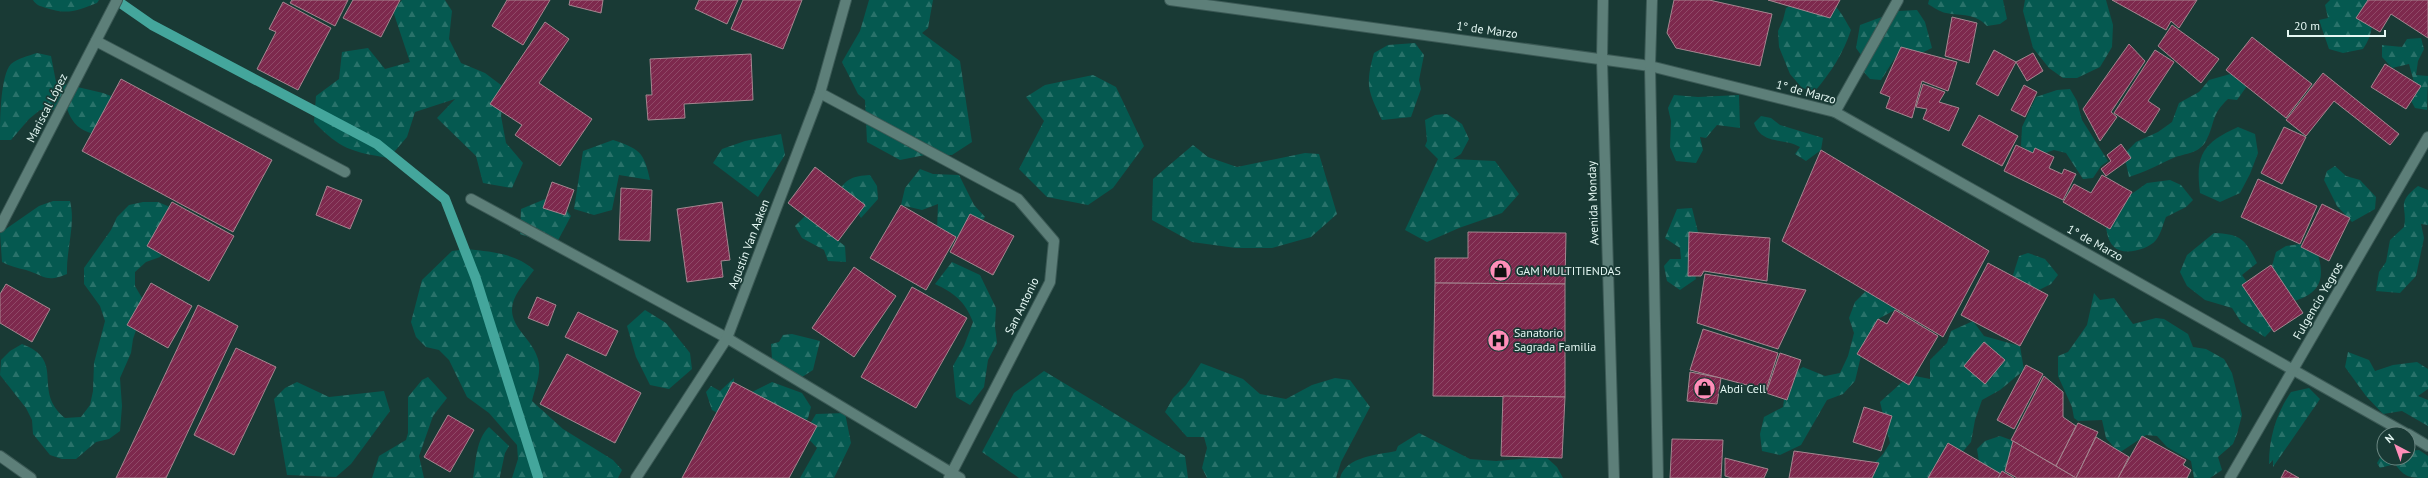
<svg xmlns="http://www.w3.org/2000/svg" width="2428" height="478" font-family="'PT Sans',sans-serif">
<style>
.forest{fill:url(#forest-firs)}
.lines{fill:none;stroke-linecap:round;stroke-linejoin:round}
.stream{stroke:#44a69c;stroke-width:10}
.building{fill:url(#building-hatch);stroke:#a58690}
.street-casing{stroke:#3b5955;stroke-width:12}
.secondary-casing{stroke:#3b5955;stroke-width:12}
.street{stroke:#5d7f79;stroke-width:10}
.secondary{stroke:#5d7f79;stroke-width:10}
.labels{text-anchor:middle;stroke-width:3.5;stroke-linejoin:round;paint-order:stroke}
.street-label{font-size:12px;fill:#e4f7f3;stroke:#193a35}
.poi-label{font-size:12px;fill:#e4f7f3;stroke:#193a35;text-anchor:start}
</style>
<defs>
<pattern id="forest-firs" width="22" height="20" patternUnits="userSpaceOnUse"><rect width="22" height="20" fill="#055950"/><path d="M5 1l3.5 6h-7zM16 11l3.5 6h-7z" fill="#29726a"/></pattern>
<pattern id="building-hatch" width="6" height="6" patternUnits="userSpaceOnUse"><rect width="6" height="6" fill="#7d294d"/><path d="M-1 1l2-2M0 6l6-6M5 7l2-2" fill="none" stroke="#8f4967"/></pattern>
</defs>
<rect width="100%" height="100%" fill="#193a35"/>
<g class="forest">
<path d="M33 0H99L97 3C76 11 68 15 46 8 40 6 36 5 33 0Z"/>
<path d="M402 0H445L452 11 449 39 461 63 485 73 505 88 501 116 506 143 523 163 512 188 483 183 476 156 437 118 455 99 415 112 407 137 389 158C352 152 340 149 314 122L316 96 339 79 342 52 368 48 385 69 410 62 393 11Z"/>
<polygon points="869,0 933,0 928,28 922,33 960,61 972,142 952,155 925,155 900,160 867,142 865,100 858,94 842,62 860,31"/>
<path d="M1801 0C1834 0 1834 0 1851 30 1843 54 1831 72 1815 91L1802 88 1790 74 1779 47 1778 31 1783 20 1786 8Z"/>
<path d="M1929 0H2003L2007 19 2000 24 1987 26C1975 13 1962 16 1946 13 1940 12 1933 7 1928 4Z"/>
<polygon points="2025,0 2106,0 2113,25 2112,47 2100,67 2077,78 2063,78 2049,68 2033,48 2023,11"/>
<path d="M2330 0H2373C2373 18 2374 34 2363 49L2343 53 2329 49 2319 20 2328 18 2325 5Z"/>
<polygon points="1917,10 1925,22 1932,48 1913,57 1895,58 1881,80 1870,79 1863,71 1864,59 1856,48 1860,25 1898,11"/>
<polygon points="2421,38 2424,49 2418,61 2416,75 2428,76 2427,110 2415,108 2409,97 2414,82 2409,64 2392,68 2382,57 2382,45 2402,47 2407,39"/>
<path d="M1415 43 1424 55 1419 80 1421 89 1411 117 1382 120C1368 91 1365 85 1374 53L1388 45Z"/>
<path d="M37 53 51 56 56 82 103 93 116 98 96 135C80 130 73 125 67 109L40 110 29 119 11 140H0C0 123 0 75 11 64 18 58 28 56 37 53Z"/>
<path d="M2241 71 2247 86 2237 100 2228 99C2210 116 2216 122 2206 141 2198 155 2183 153 2171 159 2156 166 2145 172 2129 177L2124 154 2136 142 2158 132 2172 122 2179 103 2199 92 2209 80Z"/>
<polygon points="1093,75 1116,87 1144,146 1113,188 1088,205 1047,197 1019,169 1044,121 1026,97 1045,85"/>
<polygon points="2070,89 2077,101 2082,120 2108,161 2101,166 2093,178 2083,179 2066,153 2054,150 2045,153 2035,148 2032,153 2021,146 2022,127 2036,97 2057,90"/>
<polygon points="1674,95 1698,97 1739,95 1740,128 1717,125 1706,138 1700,137 1703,150 1696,163 1676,161 1670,147 1671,121 1668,108"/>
<polygon points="1447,114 1462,124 1469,139 1461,154 1453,159 1495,161 1519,194 1502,213 1459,228 1427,242 1405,230 1438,159 1425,146 1427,141 1425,120 1435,115"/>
<path d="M1761 116 1771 118 1780 125 1823 138 1821 150 1806 161 1795 154 1800 147C1784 137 1762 146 1754 123Z"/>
<path d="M2238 127 2255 134 2258 153 2250 174 2240 193 2220 202 2200 193C2195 154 2203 143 2238 127Z"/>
<polygon points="781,134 785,155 758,197 713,163 722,149 745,141"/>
<path d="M613 140C639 149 644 151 650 180L619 175 612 210 594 215 574 209 583 151Z"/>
<polygon points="1193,145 1208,157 1237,167 1305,153 1319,154 1337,214 1311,237 1272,248 1236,248 1192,242 1152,220 1153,179"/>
<polygon points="2335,166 2346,176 2360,180 2376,197 2375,209 2352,222 2337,206 2324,180 2327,171"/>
<polygon points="920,169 933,174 959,175 974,205 985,217 974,231 948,241 937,231 938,204 922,210 901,205 905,188"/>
<path d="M870 175 877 186 878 199 861 218 852 205 837 194C846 178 853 176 870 175Z"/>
<path d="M2170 180 2181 185 2193 200 2186 207 2166 217C2163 224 2161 234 2156 240 2148 250 2123 256 2114 247 2106 239 2108 231 2104 222L2126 198 2147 183Z"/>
<path d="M2418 186 2428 190V225L2421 224 2424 238 2416 276 2400 293 2376 291 2379 272 2386 262 2390 240 2404 227C2408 206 2395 204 2418 186Z"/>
<polygon points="555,195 571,216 555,246 520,234 521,209"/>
<path d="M53 201H70C76 225 66 249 67 274 46 283 45 276 26 270 17 268 10 266 2 262L0 233 39 206Z"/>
<path d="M143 202H158L170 207 169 245 160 257 146 262 135 272V286L142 298V313L133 339 131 353 120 378 122 406 120 431 109 439 96 442 76 459H62L50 455 33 434 32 420 26 408 0 375 1 360 10 351 22 344C67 361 31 390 65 418L81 417 90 405 93 391 94 363 105 321 100 306 84 284V268L111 230 117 217 129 205Z"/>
<polygon points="1692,208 1700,240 1689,250 1696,279 1680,290 1667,281 1664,266 1670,259 1681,259 1680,248 1665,238 1677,209"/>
<polygon points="805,216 845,246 846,262 828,261 824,250 802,238 795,226"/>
<path d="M2214 233C2241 234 2245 239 2257 263L2242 275 2277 324 2265 337 2241 322 2232 308 2205 300 2187 286 2180 272 2187 255Z"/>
<path d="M2300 244 2318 255C2326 281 2318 295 2291 302L2282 282 2270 273 2276 252 2286 246Z"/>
<path d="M468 249C491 252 516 253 534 270 517 293 501 307 522 333 529 342 535 349 538 359 542 373 535 388 532 401L563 429 613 460 622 470 618 478H512L518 459 517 445 489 413 467 397 449 360 439 350 426 347 416 337 411 322 422 280 452 251Z"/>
<polygon points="2028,253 2045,259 2058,275 2051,284 2033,293 2023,288 2013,275 2019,256"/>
<path d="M952 262 980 275 996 308 995 327 997 343 988 360 984 387 970 405 956 397 953 366 964 346 973 322C965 301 954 293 935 284Z"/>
<polygon points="1875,282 1893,291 1895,310 1878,319 1861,356 1855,381 1843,394 1827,400 1801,445 1780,455 1762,451 1760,434 1764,417 1783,407 1787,378 1803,367 1825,376 1840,373 1848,356 1854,333 1849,318 1855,302"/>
<polygon points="2094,293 2100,300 2114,298 2133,324 2156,318 2164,319 2188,334 2193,347 2206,349 2224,359 2232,373 2236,389 2242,415 2237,434 2233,444 2218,457 2222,470 2210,478 2194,478 2191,461 2167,447 2157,436 2146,435 2119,453 2106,438 2102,420 2078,421 2074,418 2072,407 2058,376 2058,356 2068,352 2087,325"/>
<polygon points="645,310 666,323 690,353 692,369 669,389 650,385 636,357 627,326"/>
<polygon points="1973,321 1984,336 2020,346 2024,370 2000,390 1982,400 1975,420 1971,442 1952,464 1932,478 1871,478 1867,471 1883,454 1890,443 1880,402 1910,375 1930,379 1930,360 1947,343 1951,331"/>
<polygon points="792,334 820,341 813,370 802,377 772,359 771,344 779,342 783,335"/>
<polygon points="2348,352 2369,360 2375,371 2393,365 2417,362 2428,369 2428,389 2418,396 2428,400 2428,426 2402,411 2383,414 2366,396 2345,367"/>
<polygon points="1201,363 1243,379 1260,394 1286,399 1312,385 1335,378 1350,380 1370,407 1341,462 1336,478 1207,478 1202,468 1207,448 1204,437 1187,437 1165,412 1173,398 1186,385"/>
<polygon points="1044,371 1185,456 1188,478 1019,478 982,452 1014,393"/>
<polygon points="428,377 447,398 433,416 419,456 424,478 372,478 379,456 406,440 408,433 408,397 422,380"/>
<polygon points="734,378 734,402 727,418 712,410 706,392 711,386 720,391"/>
<polygon points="297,382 329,397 384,391 390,411 351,464 336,477 287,475 274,399 285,388"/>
<polygon points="772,382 802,393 811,407 808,418 792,432 752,392"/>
<path d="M2309 388 2320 399 2273 467V460L2269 464C2269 438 2276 414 2291 392Z"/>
<polygon points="845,413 851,443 834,478 800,478 817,448 804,434 816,414"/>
<path d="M489 427 509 446 505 453 500 476V478H473C476 461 476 439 489 427Z"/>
<path d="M1419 433 1470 459 1496 461 1546 457 1557 467 1563 478H1340C1346 456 1378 455 1396 451L1398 446Z"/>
<polygon points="2000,436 2011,440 2017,454 2014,468 1994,476 1980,468 1977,449 1985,441"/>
<path d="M2419 450 2428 456V478C2410 478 2405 478 2395 464L2380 468 2377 463 2383 453 2384 458H2408V451Z"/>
</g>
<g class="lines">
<polyline class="stream" points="116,0 152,25 377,144 445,199 476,279 538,477"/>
</g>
<g class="building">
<polygon points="292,0 348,0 335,26 290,3"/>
<polygon points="353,0 400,0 381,37 343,18"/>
<polygon points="507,0 550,0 523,45 492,26"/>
<polygon points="570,0 603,0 601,13 569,5"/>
<polygon points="699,0 738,0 727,24 695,9"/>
<polygon points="743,0 802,0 783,49 731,29"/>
<polygon points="1674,0 1709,0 1772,14 1760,66 1676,48 1667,33"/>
<polygon points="1768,0 1840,0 1830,18"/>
<polygon points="2112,0 2197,0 2179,28 2171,21 2166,30"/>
<polygon points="2368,0 2428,0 2428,38 2391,14 2380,32 2356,18"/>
<polygon points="283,2 331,28 298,90 257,69 276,32 269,29"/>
<polygon points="1952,17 1977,23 1969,63 1945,56"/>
<polygon points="545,22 569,39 539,83 592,119 560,166 515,135 522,125 490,104"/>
<polygon points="2172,25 2219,59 2201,83 2158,46"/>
<polygon points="2252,37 2312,84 2286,118 2226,70"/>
<polygon points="2129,44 2145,61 2111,112 2117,117 2100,141 2083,109"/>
<polygon points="1901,47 1957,62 1948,91 1922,81 1912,118 1886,108 1890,97 1880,93"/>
<polygon points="1994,50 2016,62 1998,96 1976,84"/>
<polygon points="2155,50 2174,62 2148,101 2160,109 2145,133 2114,113"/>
<polygon points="2033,53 2043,71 2027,81 2016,62"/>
<polygon points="751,54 753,100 684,104 685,118 648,120 646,95 652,95 650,59"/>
<polygon points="2385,64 2421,86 2406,109 2371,87"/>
<polygon points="2323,73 2399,134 2390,145 2334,101 2306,136 2286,120"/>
<polygon points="121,79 272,160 233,232 82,151"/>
<polygon points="1923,84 1945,92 1939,102 1959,108 1949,131 1923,119 1927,109 1916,107"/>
<polygon points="2024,85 2037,92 2025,117 2011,110"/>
<polygon points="1979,115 2018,136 2002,166 1962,145"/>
<polygon points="2284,127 2306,137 2282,184 2261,173"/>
<polygon points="2121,144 2131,158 2106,176 2101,169 2111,161 2107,155"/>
<polygon points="2016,145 2033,153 2035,148 2054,157 2049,168 2062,174 2064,169 2076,174 2063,200 2004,171"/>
<polygon points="1821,150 1989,251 1943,337 1782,241"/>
<polygon points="815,167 865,205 838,241 788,203"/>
<polygon points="2102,175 2132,192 2110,229 2063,202 2074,184 2091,193"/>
<polygon points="2258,179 2317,206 2300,244 2241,217"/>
<polygon points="552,182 574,190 565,215 543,208"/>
<polygon points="327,186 362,200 350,229 316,215"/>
<polygon points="621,188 652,190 650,241 619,240"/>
<polygon points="172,202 234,236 209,281 147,246"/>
<polygon points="722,202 730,260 721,261 723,277 687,282 677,209"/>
<polygon points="2322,204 2350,218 2329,261 2301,247"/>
<polygon points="901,205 956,237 926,290 870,258"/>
<polygon points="970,214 1014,236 993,275 950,252"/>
<polygon points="1468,232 1566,233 1565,284 1435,283 1435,258 1468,258"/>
<polygon points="1689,232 1770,238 1767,281 1704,271 1701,276 1688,276"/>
<polygon points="1988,263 2048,295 2020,346 1961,315"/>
<polygon points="2271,265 2303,313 2274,332 2242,285"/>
<polygon points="854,267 896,296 854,357 812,328"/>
<polygon points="1705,274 1806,290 1778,349 1697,323"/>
<polygon points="151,283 192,306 168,348 127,325"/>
<polygon points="1435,283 1565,284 1565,397 1433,396"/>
<polygon points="6,284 50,309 32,342 0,323 0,294"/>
<polygon points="912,287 967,318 916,408 861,377"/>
<polygon points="537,297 556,305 548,326 528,318"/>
<polygon points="198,305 238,326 166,478 116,478"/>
<polygon points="1895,310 1938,336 1909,385 1857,354 1878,319 1887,324"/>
<polygon points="578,312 618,331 606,356 565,337"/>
<polygon points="1703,329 1778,353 1766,390 1690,370"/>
<polygon points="1984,342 2005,360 1985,384 1964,366"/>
<polygon points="236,348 276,367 234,455 194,435"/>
<polygon points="1780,353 1801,360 1787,400 1766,393"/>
<polygon points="567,354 641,393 615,443 540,404"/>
<polygon points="2026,365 2043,374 2014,429 1997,420"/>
<polygon points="1690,372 1721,378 1717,404 1687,401"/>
<polygon points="2044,376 2063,392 2063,417 2076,426 2056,466 2011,440"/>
<polygon points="733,382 817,426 789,478 682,478"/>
<polygon points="1503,396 1565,397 1562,458 1501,456"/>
<polygon points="1864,407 1892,416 1881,451 1853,442"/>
<polygon points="448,415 474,430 450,472 424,457"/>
<polygon points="2078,423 2098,432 2076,478 2056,466"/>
<polygon points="2142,436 2186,460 2183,465 2191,470 2187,478 2118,478"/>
<polygon points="2096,437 2129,457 2118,478 2076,478"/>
<polygon points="1672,439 1723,440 1721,478 1670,478"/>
<polygon points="2013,441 2076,478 2017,478 2005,471"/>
<polygon points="1948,443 2001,474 1999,478 1928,478"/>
<polygon points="1794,451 1879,463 1872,478 1789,478"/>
<polygon points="1725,458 1768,469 1764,478 1732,478 1725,476"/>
<polygon points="2285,470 2299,478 2281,478"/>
<polygon points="2002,471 2014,478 1998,478"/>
</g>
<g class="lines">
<defs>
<g id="street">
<polyline points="1170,0 1650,66 1835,112 2407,434"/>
<polyline points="96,41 345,172"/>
<polyline points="820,93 1018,199 1054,241 1050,282 949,478"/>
<polyline points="1835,112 1898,0"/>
<polyline points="471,199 727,338 960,478"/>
<polyline points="2408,434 2428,446"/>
<polyline points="0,456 31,478"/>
<polyline points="636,478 727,338 820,93 846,0"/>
<polyline points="2230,478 2428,137"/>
</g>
<g id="secondary">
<polyline points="1603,0 1602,60 1614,478"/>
<polyline points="1652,0 1650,66 1658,478"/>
<polyline points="0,227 117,0"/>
</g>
</defs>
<use href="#street" class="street-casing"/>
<use href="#secondary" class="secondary-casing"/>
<use href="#street" class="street"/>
<use href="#secondary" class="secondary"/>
</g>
<defs>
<symbol id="shop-disc" viewBox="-11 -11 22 22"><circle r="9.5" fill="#ff8eb9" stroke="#193a35"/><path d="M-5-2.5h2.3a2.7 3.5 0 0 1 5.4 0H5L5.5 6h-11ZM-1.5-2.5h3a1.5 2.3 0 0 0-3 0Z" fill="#111"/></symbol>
<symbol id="hospital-disc" viewBox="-11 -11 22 22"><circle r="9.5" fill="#ff8eb9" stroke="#193a35"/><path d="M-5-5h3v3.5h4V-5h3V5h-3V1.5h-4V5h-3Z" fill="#111"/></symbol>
</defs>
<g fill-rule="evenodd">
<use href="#shop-disc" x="1488" y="258" width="25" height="25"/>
<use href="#hospital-disc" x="1486" y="328" width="25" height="25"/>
<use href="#shop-disc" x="1692" y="376" width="25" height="25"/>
</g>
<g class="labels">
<g class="street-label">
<text transform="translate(1487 30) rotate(8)" y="4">1° de Marzo</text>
<text transform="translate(1806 92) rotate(15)" y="4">1° de Marzo</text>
<text transform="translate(47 108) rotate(-63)" y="4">Mariscal López</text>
<text transform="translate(1593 203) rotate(-92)" y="4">Avenida Monday</text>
<text transform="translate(2095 243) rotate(29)" y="4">1° de Marzo</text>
<text transform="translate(749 244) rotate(-69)" y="4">Agustín Van Aaken</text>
<text transform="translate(2318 301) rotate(-60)" y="4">Fulgencio Yegros</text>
<text transform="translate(1022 306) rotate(-64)" y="4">San Antonio</text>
</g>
<g class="poi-label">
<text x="1516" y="275">GAM MULTITIENDAS</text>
<text x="1514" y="337">Sanatorio<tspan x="1514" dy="14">Sagrada Familia</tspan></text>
<text x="1720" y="393">Abdi Cell</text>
</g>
</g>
<g transform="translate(2396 446) rotate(319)"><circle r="19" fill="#193a35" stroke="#6a8681"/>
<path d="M0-3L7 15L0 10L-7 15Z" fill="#ff8eb9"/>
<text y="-6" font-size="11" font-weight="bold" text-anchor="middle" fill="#e4f7f3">N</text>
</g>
<path d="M2288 30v6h97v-6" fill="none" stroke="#e4f7f3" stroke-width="2"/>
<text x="2294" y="30" font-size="12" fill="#e4f7f3" stroke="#193a35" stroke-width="3" paint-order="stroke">20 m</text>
</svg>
